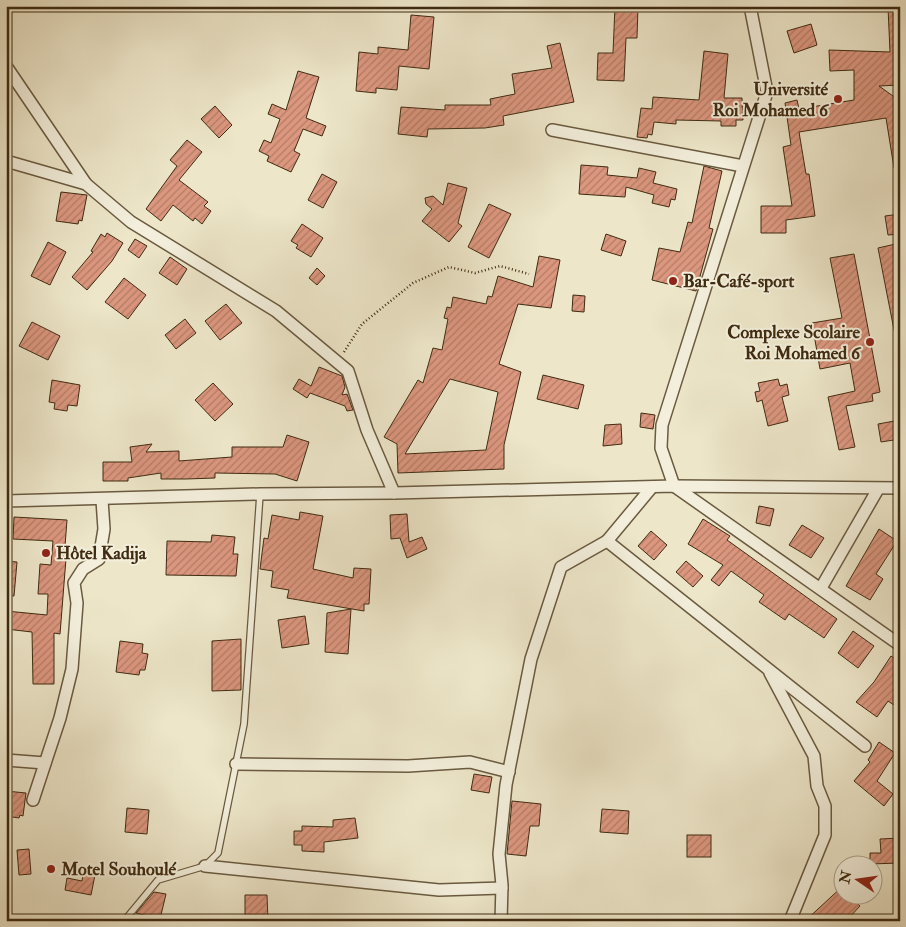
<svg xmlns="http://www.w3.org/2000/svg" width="906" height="927" font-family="'IM FELL Double Pica',serif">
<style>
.building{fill:url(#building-hatch);stroke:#3f2b11;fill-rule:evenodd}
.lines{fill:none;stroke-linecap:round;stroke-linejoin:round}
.service-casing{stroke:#6a5a3f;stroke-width:8}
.minor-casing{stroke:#6a5a3f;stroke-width:14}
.path{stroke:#3f2b11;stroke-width:2.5;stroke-dasharray:1 2.5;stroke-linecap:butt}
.service{stroke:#f3efdc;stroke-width:5.5}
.minor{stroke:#f3efdc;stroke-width:11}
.poi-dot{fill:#8f2418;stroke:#f3efdc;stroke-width:2}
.labels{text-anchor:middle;stroke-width:4;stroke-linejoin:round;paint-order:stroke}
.poi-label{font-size:18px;font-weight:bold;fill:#3f2b11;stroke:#f3efdc;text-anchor:start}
</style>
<defs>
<pattern id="building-hatch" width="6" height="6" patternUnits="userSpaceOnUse" patternTransform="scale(1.25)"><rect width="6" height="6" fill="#dc977f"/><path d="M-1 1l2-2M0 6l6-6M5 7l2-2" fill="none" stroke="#b47b67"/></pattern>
</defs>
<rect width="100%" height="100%" fill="#ede6c9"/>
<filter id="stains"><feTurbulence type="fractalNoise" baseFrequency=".004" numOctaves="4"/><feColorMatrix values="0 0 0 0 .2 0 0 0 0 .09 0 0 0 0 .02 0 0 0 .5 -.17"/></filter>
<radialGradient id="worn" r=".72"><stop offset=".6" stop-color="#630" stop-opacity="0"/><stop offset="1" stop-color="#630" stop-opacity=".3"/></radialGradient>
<g class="building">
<polygon points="615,6 638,6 637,38 626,38 624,81 597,80 598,53 613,53"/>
<polygon points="900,6 900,85 879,86 900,101 900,167 894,168 886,118 799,132 806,174 809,174 815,216 786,220 786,233 761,233 761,206 792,206 783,147 791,145 785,103 797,100 799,109 854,100 854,70 830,71 829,50 890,52 888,7"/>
<polygon points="411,15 434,17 429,69 399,66 397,90 376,88 376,93 356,91 359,52 378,54 378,47 408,50"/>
<polygon points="811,24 817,45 794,53 787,31"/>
<polygon points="560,43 574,102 503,116 504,125 485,128 428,129 427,137 398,134 401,107 445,110 445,105 491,105 490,99 515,94 512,74 552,68 547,46"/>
<polygon points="704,51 728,54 724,98 742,98 743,120 736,120 736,126 721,126 721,121 676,120 676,124 654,122 652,135 648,134 647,138 637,137 641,108 652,109 653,97 699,100"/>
<polygon points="298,71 319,77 306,118 326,126 322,136 303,129 294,151 300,154 291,172 267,161 269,156 259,151 264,140 271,143 280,119 268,114 272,104 286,110"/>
<polygon points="215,106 232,125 219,138 201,119"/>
<polygon points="187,140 202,152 179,180 208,202 204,206 211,211 202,224 195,218 193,221 173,205 161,221 146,209 177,166 170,160"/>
<polygon points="581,165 608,167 607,175 637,178 639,168 656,172 653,183 677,189 675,200 671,199 669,207 652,203 654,195 626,187 625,197 579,194"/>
<polygon points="704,166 722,171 709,228 713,229 696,291 652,280 659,248 680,252 688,222 692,223"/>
<polygon points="322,174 337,182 323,208 308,200"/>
<polygon points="448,183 467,188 458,223 462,226 449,242 422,221 432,209 426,204 425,198 433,196 443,205"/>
<polygon points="61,192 87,195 82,221 79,220 78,224 56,221"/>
<polygon points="489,204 511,214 489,258 468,247"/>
<polygon points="900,214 900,234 888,235 885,216"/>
<polygon points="302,224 323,238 311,257 296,248 298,245 291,241"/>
<polygon points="107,233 123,243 112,261 87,290 72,277 93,252 91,251 101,234 105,237"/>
<polygon points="606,234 626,241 621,256 601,250"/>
<polygon points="135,239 147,246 139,258 128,250"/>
<polygon points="48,242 66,252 50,285 31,276"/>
<polygon points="900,243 900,335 895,335 878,248"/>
<polygon points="854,254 880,392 872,394 873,401 846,406 855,447 839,450 828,397 855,391 850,363 820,369 812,323 842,318 830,258"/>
<path d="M539 256 560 260 551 308 518 304 499 364 521 372 504 445V469L398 473 397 444 384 437 418 380 423 383 433 348 442 350 448 319 444 318 447 307 451 308 453 297 486 304 488 296 492 297 498 276 533 287ZM450 379 498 392 486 450 405 454Z"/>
<polygon points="170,257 187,269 177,285 159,273"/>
<polygon points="317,268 325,276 317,285 309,278"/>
<polygon points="124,278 146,295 128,319 105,302"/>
<polygon points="573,295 585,296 584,312 572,311"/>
<polygon points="226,304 242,323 220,340 205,321"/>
<polygon points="185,319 196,333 176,349 165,335"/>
<polygon points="32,322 60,336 48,360 19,346"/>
<polygon points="319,367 342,376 345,387 342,395 347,394 353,410 347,411 345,406 310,393 307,398 293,389 299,379 311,386"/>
<polygon points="543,375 584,385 578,409 537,399"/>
<polygon points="778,379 780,386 787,384 789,395 782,397 788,421 768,426 762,400 757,402 755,392 760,391 758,383"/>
<polygon points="52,380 80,385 77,406 68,405 67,411 54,409 55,403 49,402"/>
<polygon points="213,383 233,404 215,421 195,400"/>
<polygon points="641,413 655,415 653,429 640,427"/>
<polygon points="900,420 900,439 881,442 878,424"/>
<polygon points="621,424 622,444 603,446 605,425"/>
<polygon points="287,435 309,442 297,481 275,474 215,473 215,478 186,479 161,479 161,473 128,478 128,481 103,481 103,462 132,462 130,447 152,444 146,452 179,451 179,461 232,457 232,447 283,447"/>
<polygon points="759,506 774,509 770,526 756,523"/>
<polygon points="300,512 323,516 313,569 353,578 354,568 371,569 369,604 364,604 364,611 287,598 289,590 271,587 273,571 260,569 264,538 268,539 272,515 299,520"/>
<polygon points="407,514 409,542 422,537 427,549 407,558 400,538 391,539 390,515"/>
<polygon points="14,517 67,520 65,546 67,546 60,634 54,633 54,684 33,684 32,632 6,629 6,611 47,615 48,594 38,594 40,564 51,565 53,541 13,539"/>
<polygon points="703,519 730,536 727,540 837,619 824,638 789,614 785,620 759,602 764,595 731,571 719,586 711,580 723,565 688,544"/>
<polygon points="802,525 824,538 811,558 789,545"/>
<polygon points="879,529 897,541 876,574 883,579 870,600 846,586"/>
<polygon points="651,531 667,545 654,560 638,546"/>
<polygon points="212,535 235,537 233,554 238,554 236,576 166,575 167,541 211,542"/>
<polygon points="6,561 17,562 14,596 6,596"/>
<polygon points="686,561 703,576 693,587 676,572"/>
<polygon points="351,609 348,654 325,652 327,613"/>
<polygon points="305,616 309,644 282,648 278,620"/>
<polygon points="853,631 874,646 858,668 838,653"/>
<polygon points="241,639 241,690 212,691 212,641"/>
<polygon points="120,641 143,644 142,653 148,654 145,670 140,670 139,675 116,672"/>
<polygon points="891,656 900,662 900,709 888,701 877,717 856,702 874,682"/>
<polygon points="879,742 895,753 877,781 893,794 884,806 854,781 870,762 868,760"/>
<polygon points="474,774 492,777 489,793 471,790"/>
<polygon points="6,791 26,793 23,816 20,815 19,818 6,816"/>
<polygon points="512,801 541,804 539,826 530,826 526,856 507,854"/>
<polygon points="127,808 149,810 147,834 125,832"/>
<polygon points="602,809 629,811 628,834 600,832"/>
<polygon points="355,818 358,838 324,842 324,852 302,851 302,845 294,845 294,831 302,831 302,826 333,827 333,820"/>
<rect x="687" y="835" width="24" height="22"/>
<polygon points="900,838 900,863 870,864 870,853 881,853 880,839"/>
<polygon points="29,849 31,874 19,875 17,850"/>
<polygon points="84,868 96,870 91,895 65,890 67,878 82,881"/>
<polygon points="844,885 844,894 860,894 856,902 860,906 846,921 805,921"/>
<polygon points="154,892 166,894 160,919 136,913"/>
<polygon points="245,895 267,895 268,921 245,921"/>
</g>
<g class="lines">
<defs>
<polyline id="service" points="124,921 158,880 205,866 218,853 244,724 260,494"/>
<g id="minor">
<polyline points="750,6 767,92 662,425 661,448 674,486 900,645"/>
<polyline points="6,66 86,184 131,222 276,311 348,371 367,430 394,493"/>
<polyline points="552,130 743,166"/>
<polyline points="6,161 86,184"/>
<polyline points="652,487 607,541 865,746"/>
<polyline points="6,501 260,494 394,493 674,486 900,488"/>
<polyline points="821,588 878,489"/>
<polyline points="770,673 814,756 817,786 825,806 825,835 790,921"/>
<polyline points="6,760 45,763"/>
<polyline points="236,764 408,766 470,762 509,772"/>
<polyline points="33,800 60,718 72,669 77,603 74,583 83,569 99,559 104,529 102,500"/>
<polyline points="205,866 439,890 502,888"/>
<polyline points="501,921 502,885 499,854 506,785 531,659 561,567 607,541"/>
</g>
</defs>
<use href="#service" class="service-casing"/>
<use href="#minor" class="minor-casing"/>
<polyline class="path" points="344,352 362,324 413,283 449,267 475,273 500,266 529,274"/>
<use href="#service" class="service"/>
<use href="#minor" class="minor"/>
</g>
<g class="poi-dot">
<circle cx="838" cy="99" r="5"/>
<circle cx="673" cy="281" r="5"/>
<circle cx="870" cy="342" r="5"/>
<circle cx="46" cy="553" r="5"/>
<circle cx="51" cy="869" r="5"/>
</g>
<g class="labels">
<g class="poi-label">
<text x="828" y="95" text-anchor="end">Université<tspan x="828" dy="21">Roi Mohamed 6</tspan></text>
<text x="683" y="287">Bar-Café-sport</text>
<text x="860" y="338" text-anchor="end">Complexe Scolaire<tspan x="860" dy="21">Roi Mohamed 6</tspan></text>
<text x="56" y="559">Hôtel Kadija</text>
<text x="61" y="875">Motel Souhoulé</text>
</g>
</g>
<rect width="906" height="927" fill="none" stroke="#ede6c9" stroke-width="25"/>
<rect x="8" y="8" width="891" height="912" fill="none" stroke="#3f2b11" stroke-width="2.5"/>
<rect x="12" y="12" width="881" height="902" fill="none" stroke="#3f2b11"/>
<g transform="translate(858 880) rotate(283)"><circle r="24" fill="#f3efdc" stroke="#aba18b"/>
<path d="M0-4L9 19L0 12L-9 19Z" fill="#8f2418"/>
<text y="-8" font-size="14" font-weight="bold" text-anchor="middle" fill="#3f2b11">N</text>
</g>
<rect width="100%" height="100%" filter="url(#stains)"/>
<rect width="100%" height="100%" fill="url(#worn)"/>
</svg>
